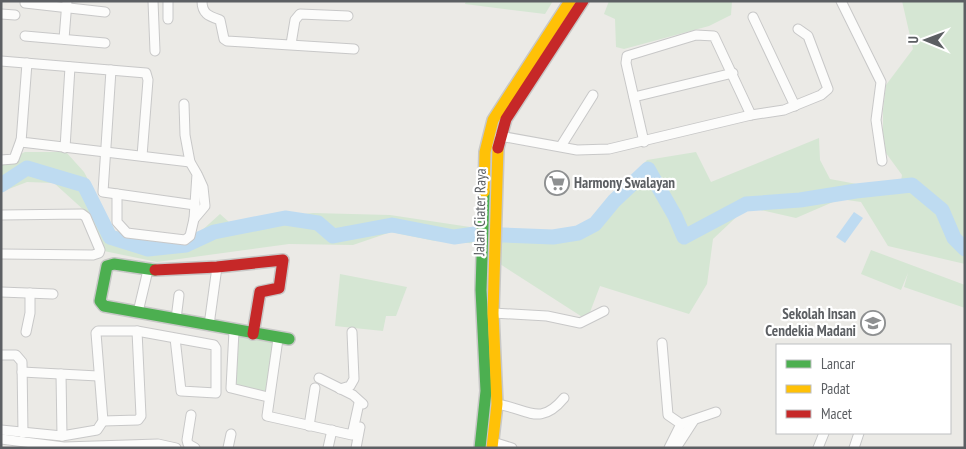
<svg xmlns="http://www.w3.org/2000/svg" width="966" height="449" font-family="'PT Sans Narrow',sans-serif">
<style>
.green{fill:#d5e6d3}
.water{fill:#bedbf1}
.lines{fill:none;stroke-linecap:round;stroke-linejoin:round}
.river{stroke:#bedbf1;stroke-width:15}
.street-casing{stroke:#c8c8c8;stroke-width:11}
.fast-casing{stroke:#c8c8c7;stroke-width:14}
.slow-casing{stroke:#c8c8c7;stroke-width:14}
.jam-casing{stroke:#c8c8c7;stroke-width:14}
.street{stroke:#fcfcfb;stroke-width:9}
.fast{stroke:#4caf50;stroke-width:11}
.slow{stroke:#ffc107;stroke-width:11}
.jam{stroke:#c62828;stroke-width:11}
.labels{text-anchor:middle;stroke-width:4.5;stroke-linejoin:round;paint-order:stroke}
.poi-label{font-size:15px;font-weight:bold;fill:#5c5f63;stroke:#fff;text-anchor:start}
.street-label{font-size:15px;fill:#5c5f63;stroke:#fff}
</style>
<rect width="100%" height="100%" fill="#ebeae6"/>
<g class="green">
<polygon points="466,1 553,1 545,14 465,4"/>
<polygon points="609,1 732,1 731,15 709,26 624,49 616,47 615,19 604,14"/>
<polygon points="902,1 965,1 965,264 888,246 861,202 840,199 796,218 747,207 713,239 707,284 689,314 600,286 587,320 500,264 500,245 435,241 391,232 353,245 289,244 157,262 104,251 86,212 54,183 27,182 1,192 1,162 25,152 66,152 84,172 115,231 168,240 199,233 220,214 229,222 313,213 390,215 470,227 560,231 584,224 600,212 647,160 696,152 711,182 819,138 820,160 830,179 899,192 902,175 883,149 883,110 886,85 913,49"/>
<polygon points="871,250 965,285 965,308 904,287 908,273 901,290 861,274"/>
<polygon points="340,274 407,287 396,316 386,316 383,331 335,326"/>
<polygon points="234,331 281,339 268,397 233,385"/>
</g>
<polygon class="water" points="854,212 863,218 845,243 836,237"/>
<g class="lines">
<polyline class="river" points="1,185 27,168 84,185 110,237 148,249 186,245 214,232 285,218 318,223 333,236 392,225 454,237 475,234 553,237 578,233 595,224 614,201 648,169 675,216 684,237 746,204 800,200 856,191 912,185 942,210 954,238 965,249"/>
<defs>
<g id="street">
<polyline points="153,1 155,51"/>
<path d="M202 1C202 14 209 16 220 20L224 39 227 41 354 49"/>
<polyline points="841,1 881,82 876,120 882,161"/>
<polyline points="25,3 105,12"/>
<polyline points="1,14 15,15"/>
<polyline points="753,17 795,106"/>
<polyline points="168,19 168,1"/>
<polyline points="25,36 105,43"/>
<polyline points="64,39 67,1"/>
<polyline points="291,44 295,20 300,14 348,16"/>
<polyline points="1,61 146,73 148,80 142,156"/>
<polyline points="27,63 21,142 190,162"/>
<polyline points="111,70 103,192 195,205"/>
<polyline points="634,97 733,73"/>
<polyline points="500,136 577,150 609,149 751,115 784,110 821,95 828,89 808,36 798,29"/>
<polyline points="644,142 626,63 627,56 696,35 714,36 751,115"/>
<polyline points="561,146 593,95"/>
<polyline points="65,148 70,67"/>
<polyline points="1,160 14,159 21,140"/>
<polyline points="117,194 117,222 127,233 185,240 190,236 194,219 197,174 190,162 185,135 184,104"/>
<polyline points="1,215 82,214 86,217 100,250 99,253 93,255 1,254"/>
<polyline points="194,219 205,206 203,187 198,176"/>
<polyline points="1,292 53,294"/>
<polyline points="138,312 148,270"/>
<polyline points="493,313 547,316 580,323 604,311"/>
<polyline points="176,319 179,295"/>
<polyline points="209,325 217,267"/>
<polyline points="234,331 231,388 268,397"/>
<polyline points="26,332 30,313 30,293"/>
<polyline points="278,339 267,416 352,435 359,403"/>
<polyline points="662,343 668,415 681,424"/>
<polyline points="1,355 16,355 22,362 23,433"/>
<polyline points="22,372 98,376"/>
<polyline points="61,374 62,436"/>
<polyline points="319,378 353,395 363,404"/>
<polyline points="340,389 350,386 354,379 352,332"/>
<path d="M497 404C528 409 540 427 564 398"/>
<polyline points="191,415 187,440 188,444 195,448"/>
<polyline points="103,421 138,420 141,416 137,331"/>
<polyline points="309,426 315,388"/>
<polyline points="1,430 62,436 97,430 103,421 96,333 98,331 137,331 214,345 216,348 216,393 181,391 175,338"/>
<polyline points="1,439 64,447 158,444 176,448"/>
<polyline points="493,442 512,448"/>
<polyline points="228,448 231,434"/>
<polyline points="328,448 332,430"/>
<polyline points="356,448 360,427"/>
<polyline points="669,448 681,424 716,412"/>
<polyline points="676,448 694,420"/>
<polyline points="818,448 824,433"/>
<polyline points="854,448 859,433"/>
</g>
<g id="fast">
<polyline points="155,270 114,264 107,266 100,301 104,306 289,339"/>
<polyline points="480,448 486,391 481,290 484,192"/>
</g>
<g id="slow">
<polyline points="484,192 485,152 493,120 570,1"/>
<polyline points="492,448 497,404 493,313 498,148"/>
</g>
<g id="jam">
<polyline points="498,148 506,119 583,1"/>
<polyline points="155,270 217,267 283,260 279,288 260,292 253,334"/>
</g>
</defs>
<use href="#street" class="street-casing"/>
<use href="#fast" class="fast-casing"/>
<use href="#slow" class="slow-casing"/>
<use href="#jam" class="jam-casing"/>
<use href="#street" class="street"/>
<use href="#fast" class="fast"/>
<use href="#slow" class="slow"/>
<use href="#jam" class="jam"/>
</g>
<defs>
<symbol id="supermarket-ring" viewBox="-11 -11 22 22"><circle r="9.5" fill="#fff" stroke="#8e9091" stroke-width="1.5"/><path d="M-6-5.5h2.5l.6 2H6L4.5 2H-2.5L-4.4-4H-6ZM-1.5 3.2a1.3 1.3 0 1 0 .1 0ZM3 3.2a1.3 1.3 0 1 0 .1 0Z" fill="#8e9091"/></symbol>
<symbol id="school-ring" viewBox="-11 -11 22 22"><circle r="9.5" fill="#fff" stroke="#8e9091" stroke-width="1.5"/><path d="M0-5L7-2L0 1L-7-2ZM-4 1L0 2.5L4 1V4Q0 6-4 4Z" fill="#8e9091"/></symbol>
</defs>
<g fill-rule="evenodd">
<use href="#supermarket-ring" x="543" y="169" width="28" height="28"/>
<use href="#school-ring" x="859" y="309" width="28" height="28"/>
</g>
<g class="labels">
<g class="poi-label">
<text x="574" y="188">Harmony Swalayan</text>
<text x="856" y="319" text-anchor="end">Sekolah Insan<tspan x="856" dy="17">Cendekia Madani</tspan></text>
</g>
<g class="street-label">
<text transform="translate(480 212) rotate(-89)" y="5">Jalan Ciater Raya</text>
</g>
</g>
<rect width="966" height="449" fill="none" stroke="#5c5f63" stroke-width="5"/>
<rect x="776" y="344" width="175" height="90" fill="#ffffff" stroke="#bebfc1"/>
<rect x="786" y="360" width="25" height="8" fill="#4caf50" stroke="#bebfc1"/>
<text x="821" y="369" font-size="15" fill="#5c5f63">Lancar</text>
<rect x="786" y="385" width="25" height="8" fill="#ffc107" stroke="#bebfc1"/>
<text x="821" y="394" font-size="15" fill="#5c5f63">Padat</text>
<rect x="786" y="410" width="25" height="8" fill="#c62828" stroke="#bebfc1"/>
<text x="821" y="419" font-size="15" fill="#5c5f63">Macet</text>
<g transform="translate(926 40) rotate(271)" stroke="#ffffff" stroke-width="4" paint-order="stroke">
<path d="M0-4L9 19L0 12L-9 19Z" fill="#5c5f63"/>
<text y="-8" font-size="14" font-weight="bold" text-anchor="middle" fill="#5c5f63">U</text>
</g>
</svg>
